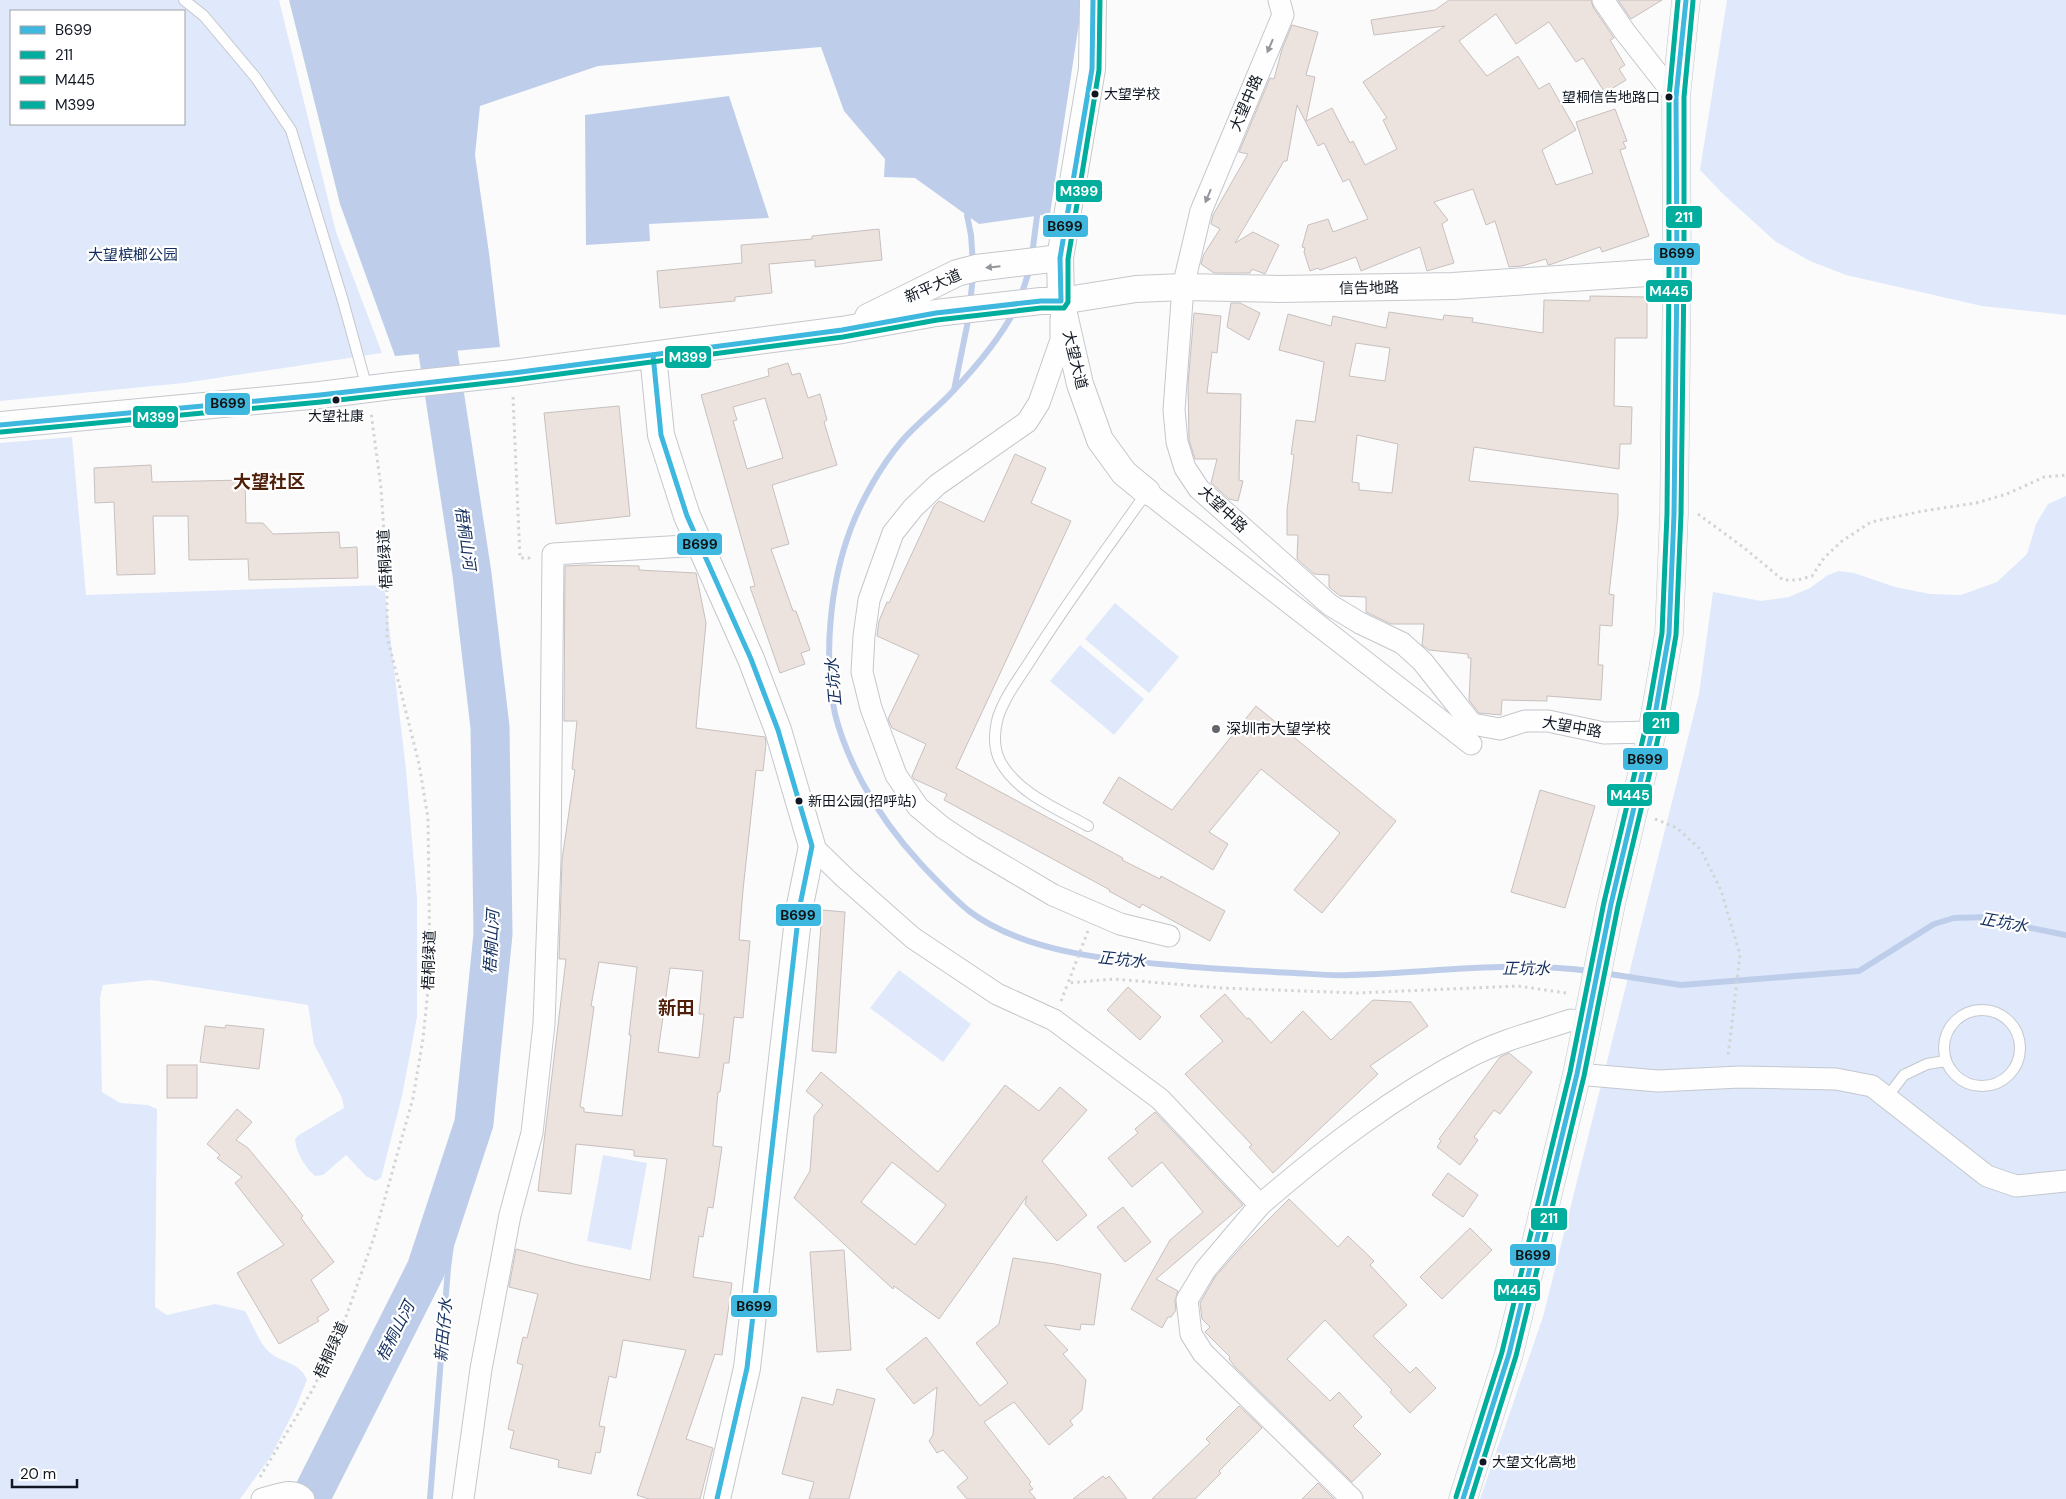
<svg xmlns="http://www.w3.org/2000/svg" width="2066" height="1499" font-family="'DM Sans','Noto Sans SC',sans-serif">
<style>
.green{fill:#dfe9fb;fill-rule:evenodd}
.water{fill:#beceea}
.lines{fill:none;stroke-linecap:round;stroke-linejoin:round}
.stream{stroke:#beceea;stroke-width:6}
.river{stroke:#beceea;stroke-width:39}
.building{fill:#ece3df;stroke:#c7c0be;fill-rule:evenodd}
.service-casing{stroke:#c4c7cd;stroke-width:12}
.minor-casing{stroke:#c4c7cd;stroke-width:23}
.tertiary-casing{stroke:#c4c7cd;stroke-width:28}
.secondary-casing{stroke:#c4c7cd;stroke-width:29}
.path{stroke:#d3d4d5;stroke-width:3;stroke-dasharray:2.5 4;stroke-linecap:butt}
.service{stroke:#fefefe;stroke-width:10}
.minor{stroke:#fefefe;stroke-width:21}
.tertiary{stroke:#fefefe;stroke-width:26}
.secondary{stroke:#f6f8fa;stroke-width:28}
.bus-1-casing{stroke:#fff;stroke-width:9}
.bus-2-casing{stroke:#fff;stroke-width:9}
.bus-3-casing{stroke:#fff;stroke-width:9}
.bus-4-casing{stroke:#fff;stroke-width:9}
.bus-1{stroke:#3eb8de;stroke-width:5}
.bus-2{stroke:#01ad9c;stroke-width:5}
.bus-3{stroke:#01ad9c;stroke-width:5}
.bus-4{stroke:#01ad9c;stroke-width:5}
.oneway{fill:#93969b}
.bus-dot{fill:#101722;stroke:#fff;stroke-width:2}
.poi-dot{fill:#62676e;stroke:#fff;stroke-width:2}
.labels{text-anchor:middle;stroke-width:4.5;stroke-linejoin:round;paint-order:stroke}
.bus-label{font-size:14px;fill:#101722;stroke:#fff;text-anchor:start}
.street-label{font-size:15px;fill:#101722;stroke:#fff}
.park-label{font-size:15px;fill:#142f5f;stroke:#fff}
.poi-label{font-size:15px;fill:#101722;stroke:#fff;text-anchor:start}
.water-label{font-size:16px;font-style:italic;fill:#132e5e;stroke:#fff}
.quarter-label{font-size:18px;font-weight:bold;fill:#501f0a;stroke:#fff}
.line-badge{stroke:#fff;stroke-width:2}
.badge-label{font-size:14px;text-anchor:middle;font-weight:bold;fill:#fff}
.pale-badge-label{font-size:14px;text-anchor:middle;font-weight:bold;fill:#111}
</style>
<rect width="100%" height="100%" fill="#fbfbfb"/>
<g class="green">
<path d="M0 0H279L336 232 382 353 184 383 0 401ZM11 11H184V124H11Z"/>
<polygon points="1727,0 2066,0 2066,315 1982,306 1846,275 1810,261 1776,242 1723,194 1700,170"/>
<path d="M72 437 86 595 384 585 406 769 417 899V1017L402 1096 381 1178 375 1181 366 1176 346 1155 323 1175 315 1176C305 1167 296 1153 295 1139L299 1135 344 1108 342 1098 314 1044 308 1005 151 980 103 985 100 998 102 1092 120 1103 148 1105 157 1109 155 1307 167 1315 215 1304 245 1311C252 1323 258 1340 267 1350 279 1363 300 1361 307 1380L295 1409 271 1456 240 1499H0V443Z"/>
<polygon points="2066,496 2066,1499 1480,1499 1543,1317 1699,694 1713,592 1761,601 1789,597 1810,588 1828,575 1839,571 1854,573 1895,587 1930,594 1961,595 1997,582 2027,554 2036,524 2048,504"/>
<polygon points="1115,603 1179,657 1149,693 1085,639"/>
<polygon points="1080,645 1144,699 1114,735 1050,681"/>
<polygon points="899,970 971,1024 943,1062 870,1008"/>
<polygon points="603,1155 647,1163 631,1250 587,1241"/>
</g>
<g class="water">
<polygon points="289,0 1079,0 1081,10 1050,214 979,224 915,178 884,177 885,159 844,111 821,47 598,66 480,106 475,155 489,253 500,347 395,356 340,204"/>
<polygon points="729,96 769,218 649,224 650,241 586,245 585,115"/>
</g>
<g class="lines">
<g class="stream">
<polyline points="967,215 971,235 973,264"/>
<polyline points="1032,255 1037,216"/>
<polyline points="1021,296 1030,268"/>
<polyline points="970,304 973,276"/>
<path d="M1015 310C999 339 977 366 954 390 938 408 917 423 901 442 881 466 862 499 851 528 830 583 823 657 835 714 841 738 851 761 862 782 878 812 898 839 921 864 936 880 952 897 969 911 1029 956 1123 961 1195 967 1228 970 1262 971 1295 973 1313 974 1331 976 1349 975 1430 973 1510 960 1590 971"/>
<polyline points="954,390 969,316"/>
<polyline points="1603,973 1681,985 1859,971 1934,924 1954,918 1987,917 2021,926 2066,935"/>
<polyline points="430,1499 448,1268 462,1161"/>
</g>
<polyline class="river" points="310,1499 426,1269 474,1123 493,934 490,727 472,574 438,352"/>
</g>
<g class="building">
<polygon points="1449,0 1591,0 1593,7 1614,38 1610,40 1625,65 1619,69 1626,80 1605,93 1583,58 1576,62 1549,22 1516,44 1496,14 1459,41 1487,76 1518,56 1539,89 1549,83 1576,130 1542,150 1556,185 1593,173 1576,122 1615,109 1627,141 1623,142 1626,148 1620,150 1649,236 1602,252 1600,247 1552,264 1548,265 1546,259 1522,266 1509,267 1495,221 1486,225 1473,189 1434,202 1448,220 1442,224 1454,263 1427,271 1420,247 1361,271 1356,257 1320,270 1318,268 1310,271 1304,252 1305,248 1302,247 1308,225 1328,219 1333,232 1368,219 1349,179 1343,182 1324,143 1318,146 1297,105 1287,161 1284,161 1235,243 1253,232 1279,245 1265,274 1252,269 1250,273 1214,273 1201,264 1204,254 1220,229 1211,224 1213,215 1248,154 1239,152 1270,78 1274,79 1282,49 1292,25 1318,32 1306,75 1315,77 1306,121 1332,108 1350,143 1353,141 1365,165 1397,149 1383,120 1387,118 1363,82 1445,26 1374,35 1371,20 1435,10"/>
<polygon points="1618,0 1662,0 1631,19"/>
<polygon points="879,229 882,260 815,267 815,260 769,264 772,293 735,297 735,301 660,308 657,271 742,263 741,245 812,239 812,236"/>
<path d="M1590 296 1647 297V338H1615L1614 406 1632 407 1631 444H1620L1619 469 1474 447 1469 481 1618 494V515L1609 594 1614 595 1612 626 1600 625 1598 665H1603L1601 700 1547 696V701L1502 700 1501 715 1479 713 1469 700 1471 658H1468V654L1429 650 1422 645 1424 624H1391L1366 612V597L1340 596 1329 587V575L1314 574 1297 559 1298 535H1287V510L1294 455 1291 454 1296 420 1315 422 1324 362 1279 350 1288 314 1331 326 1333 316 1386 328 1389 312 1443 320 1444 315 1473 318 1472 322 1543 333 1544 300 1590 301ZM1356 343 1390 348 1385 381 1349 376ZM1357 435 1398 444 1392 493 1359 490V483L1352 482Z"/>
<polygon points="1231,303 1240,303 1260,313 1249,340 1227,327"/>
<polygon points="1194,313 1221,316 1217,353 1212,352 1207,393 1241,394 1239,480 1243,481 1238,501 1229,499 1211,483 1217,459 1195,459 1189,440 1188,384"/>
<path d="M788 363 792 375 800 373 808 398 820 394 827 420 824 422 837 465 772 485 789 544 771 549 793 611H796L810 650 801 653 805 664 780 673 750 587 755 586 701 395 769 376 768 369ZM765 398 783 458 747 469 733 421 737 420 733 407Z"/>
<polygon points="619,406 630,516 556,524 544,413"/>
<polygon points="1015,454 1046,468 1031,503 1071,521 956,768 1123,858 1122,860 1160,879 1161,876 1225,911 1210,941 1142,904 1140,908 1109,891 1110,890 944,800 947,794 914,779 912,776 926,744 892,728 888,719 919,655 877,636 879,621 887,602 889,603 934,506 939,501 984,522"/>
<polygon points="151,465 152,482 245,480 246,523 263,523 273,534 339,532 340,548 357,547 358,578 249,580 248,559 189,560 188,516 153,516 155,574 117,575 114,502 95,503 94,468"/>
<path d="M585 565 639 566V570L696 573 706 623 696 728 765 737 766 744 763 771 756 770 743 890 739 940 750 941 743 1018 734 1017 729 1063H724L720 1092H718L713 1146 722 1147 713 1208 708 1207 703 1237 699 1236 693 1277 732 1283 722 1355 715 1354 686 1439 713 1448 700 1499H649L637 1495 686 1350 623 1340 616 1378 609 1376 599 1426 605 1427 600 1453 596 1452 591 1474 558 1467 559 1460 510 1448 514 1431 508 1429 523 1365 517 1363 523 1337 527 1338 538 1294 509 1287 516 1249 578 1265 650 1280 667 1159 634 1156V1150L576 1144 571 1194 538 1191 566 959H559L562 860 575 770 572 769 577 721H564L565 566ZM599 962 637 967 629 1035H631L622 1116 584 1112V1108L580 1107 594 1007 591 1006ZM670 968 703 971 699 1014H704L699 1058 658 1052Z"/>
<polygon points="1256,706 1396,821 1322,913 1294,890 1340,833 1261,769 1209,832 1228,844 1213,870 1103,803 1119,777 1172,810"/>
<polygon points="1540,790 1595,806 1565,908 1511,892"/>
<polygon points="822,910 845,912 836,1053 812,1051"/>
<polygon points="1128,987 1161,1017 1140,1040 1107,1010"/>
<polygon points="1225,994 1247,1019 1249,1018 1271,1043 1303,1011 1331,1040 1373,1000 1411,1002 1428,1026 1370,1066 1378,1074 1273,1173 1249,1147 1252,1145 1185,1074 1223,1041 1200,1016"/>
<polygon points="226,1025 264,1029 259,1069 200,1062 205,1026 225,1028"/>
<polygon points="1509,1053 1532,1072 1500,1114 1494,1110 1474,1137 1478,1140 1460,1165 1437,1147 1441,1141 1439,1139 1500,1057"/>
<rect x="167" y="1065" width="30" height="33"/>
<path d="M821 1072 938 1172 1005 1085 1039 1111 1060 1087 1087 1110 1042 1161 1087 1215 1057 1241 1025 1204 1027 1196 939 1319 894 1286 893 1289 794 1198 810 1171 814 1116 823 1105 806 1091ZM892 1162 946 1205 915 1245 861 1202Z"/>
<polygon points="237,1109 252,1122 236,1140 248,1148 281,1188 303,1216 301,1218 334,1262 311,1280 329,1310 317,1318 319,1321 279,1344 237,1273 284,1245 235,1183 242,1177 217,1158 220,1155 207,1144"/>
<polygon points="1155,1112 1243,1205 1156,1279 1178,1291 1175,1301 1176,1310 1171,1317 1168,1317 1162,1328 1131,1309 1170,1240 1203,1212 1162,1162 1132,1187 1108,1158 1138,1133 1135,1129"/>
<polygon points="1448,1173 1478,1195 1463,1217 1432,1195"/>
<polygon points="1289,1199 1338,1247 1348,1236 1374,1261 1370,1265 1407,1305 1373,1336 1410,1373 1416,1367 1436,1388 1410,1413 1390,1392 1392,1390 1325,1320 1287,1359 1330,1401 1339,1392 1362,1417 1353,1426 1381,1454 1352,1482 1235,1367 1229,1359 1230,1357 1205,1332 1210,1327 1202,1319 1200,1303 1215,1277 1243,1245"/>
<polygon points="1123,1207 1151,1242 1125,1262 1097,1227"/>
<polygon points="1470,1228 1492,1250 1442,1299 1420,1277"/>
<polygon points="844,1250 851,1350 817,1352 810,1252"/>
<polygon points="1013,1258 1055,1264 1101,1274 1094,1325 1081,1324 1080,1330 1044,1325 1068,1350 1063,1354 1086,1380 1082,1410 1070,1421 1073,1425 1049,1445 1014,1402 984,1422 1031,1482 1029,1484 1033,1489 1029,1491 1036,1499 967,1499 957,1487 968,1478 943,1450 937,1453 929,1441 933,1435 937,1387 914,1404 886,1369 926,1337 980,1406 1008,1383 976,1343 999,1324"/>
<polygon points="837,1389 875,1399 849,1499 809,1499 814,1482 782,1474 802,1397 833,1405"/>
<polygon points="1239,1406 1262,1428 1219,1471 1221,1473 1195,1499 1152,1499 1210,1443 1206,1439"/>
<polygon points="1103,1476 1106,1479 1109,1476 1127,1499 1073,1499"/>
<polygon points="1318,1483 1334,1499 1302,1499"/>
</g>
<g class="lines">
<defs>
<g id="service">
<polyline points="184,0 204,16 256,78 291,130 343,301 367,388"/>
<path d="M1088 826C1058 809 1017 793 1000 761 993 747 994 732 998 717 1005 696 1020 677 1032 658 1068 601 1108 547 1147 492"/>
<circle cx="1982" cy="1048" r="38"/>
<polyline points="1887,1097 1904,1075 1927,1064 1946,1061"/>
</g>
<g id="minor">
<polyline points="1279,0 1283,15 1201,211 1183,287 1174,410 1177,442 1185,468 1199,489 1330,605 1360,623 1402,643 1422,661 1472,724 1500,729 1525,721 1548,721 1604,733 1652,732"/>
<polyline points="1603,0 1625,32 1676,97"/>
<polyline points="1061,319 1061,340 1039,403 1027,422 937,485 913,508 893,533 869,600 864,636 862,672 871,708 896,775 918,807 942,827 972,847 1053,895 1120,924 1169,936"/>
<polyline points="1147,492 1471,744"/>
<path d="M812 846 845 878 913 938 997 994 1054 1020 1160 1099 1260 1205C1325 1149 1394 1096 1471 1056 1502 1040 1538 1031 1571 1020L1586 1024"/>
<polyline points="1577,1074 1658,1081 1740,1077 1836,1079 1872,1086 1987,1176 2016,1186 2066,1181"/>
<polyline points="1260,1205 1205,1270 1187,1300 1191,1334 1203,1353 1352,1499"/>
<path d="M262 1499C276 1496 294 1486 304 1499"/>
<polyline points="463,1499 481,1369 510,1215 532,1133 544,1024 550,860 553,554 701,545"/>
</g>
<g id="tertiary">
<polyline points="1093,0 1092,69 1060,258 1061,301 1080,384 1100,440 1124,473 1147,492"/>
<polyline points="868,317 957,273 976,268 1060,258"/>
<polyline points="653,355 661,435 687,516 751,659 778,730 812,846 799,910 747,1368 717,1499"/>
<polyline points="0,425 320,395 392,386 513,373 842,330 936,313 1041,301 1061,301 1136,289 1183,287 1279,289 1453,286 1677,271"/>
</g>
<polyline id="secondary" points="1463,1499 1509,1354 1577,1074 1611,904 1652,732 1669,634 1674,514 1677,271 1676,97 1686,0"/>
</defs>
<use href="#service" class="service-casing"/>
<use href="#minor" class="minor-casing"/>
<use href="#tertiary" class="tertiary-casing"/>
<use href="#secondary" class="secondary-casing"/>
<g class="path">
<polyline points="513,397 520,558 529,558 529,560"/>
<polyline points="1698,514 1743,547 1783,580 1798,580 1812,576 1824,558 1842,541 1871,522 1923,511 1976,503 2007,494 2044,477 2066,475"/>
<polyline points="1655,819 1677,828 1701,850 1721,890 1740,955 1728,1057"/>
<polyline points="1088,931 1068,983 1114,979 1221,988 1357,993 1518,986 1566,993 1567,997"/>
<polyline points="1061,1001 1068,983"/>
<polyline points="260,1477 313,1389 347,1314 374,1237 413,1098 423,1039 430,970 428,818 419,764 387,636 387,580 381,488 371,412"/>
</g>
<use href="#service" class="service"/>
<use href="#minor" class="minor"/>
<use href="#tertiary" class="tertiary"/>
<use href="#secondary" class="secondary"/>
<defs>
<g id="bus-1">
<polyline points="653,355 661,435 687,516 751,659 778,730 812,846 799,910 747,1368 717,1499"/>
<polyline points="0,425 320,395 513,373 842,330 936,313 1041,301 1061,301 1060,258 1092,69 1093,0"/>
<polyline points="1463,1499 1509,1354 1577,1074 1611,904 1652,732 1669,634 1674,514 1677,271 1676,97 1686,0"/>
</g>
<polyline id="bus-2" points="1471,1499 1516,1356 1584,1076 1618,906 1659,734 1676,635 1681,514 1684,271 1684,97 1693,1"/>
<polyline id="bus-3" points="1456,1497 1502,1352 1570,1072 1604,902 1645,730 1662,633 1667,514 1669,271 1669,97 1678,0"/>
<polyline id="bus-4" points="1,432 321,402 514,380 843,337 937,320 1041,308 1064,308 1068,302 1068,259 1099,70 1100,0"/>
</defs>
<use href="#bus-1" class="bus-1-casing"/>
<use href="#bus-2" class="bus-2-casing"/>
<use href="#bus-3" class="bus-3-casing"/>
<use href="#bus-4" class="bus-4-casing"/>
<use href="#bus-1" class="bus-1"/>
<use href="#bus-2" class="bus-2"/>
<use href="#bus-3" class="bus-3"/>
<use href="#bus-4" class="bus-4"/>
</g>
<defs><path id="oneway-solid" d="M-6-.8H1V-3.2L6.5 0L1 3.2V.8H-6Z" transform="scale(1.25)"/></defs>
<g class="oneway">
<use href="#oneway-solid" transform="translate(1270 46) rotate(113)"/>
<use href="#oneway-solid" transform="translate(1208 196) rotate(113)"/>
<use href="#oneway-solid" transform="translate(993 267) rotate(174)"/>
</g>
<g class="bus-dot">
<circle cx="1095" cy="94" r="4.5"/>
<circle cx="1669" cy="97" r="4.5"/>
<circle cx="336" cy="400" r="4.5"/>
<circle cx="799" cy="801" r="4.5"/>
<circle cx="1483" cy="1462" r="4.5"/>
</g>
<circle class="poi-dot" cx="1216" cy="729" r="5"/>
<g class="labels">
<g class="bus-label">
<text x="1104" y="99">大望学校</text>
<text x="1660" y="102" text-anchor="end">望桐信告地路口</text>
<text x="336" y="421" text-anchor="middle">大望社康</text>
<text x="808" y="806">新田公园(招呼站)</text>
<text x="1492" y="1467">大望文化高地</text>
</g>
<g class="street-label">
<text transform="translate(1246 103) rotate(-67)" y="5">大望中路</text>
<text transform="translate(933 286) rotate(-24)" y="5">新平大道</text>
<text transform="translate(1369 288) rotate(-1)" y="5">信告地路</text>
<text transform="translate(1075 360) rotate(76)" y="5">大望大道</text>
<text transform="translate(1223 509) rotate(43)" y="5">大望中路</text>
<text transform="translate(385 559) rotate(-93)" y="5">梧桐绿道</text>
<text transform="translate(1572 727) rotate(10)" y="5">大望中路</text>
<text transform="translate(429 960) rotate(-88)" y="5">梧桐绿道</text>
<text transform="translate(331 1350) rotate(-66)" y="5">梧桐绿道</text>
</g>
<g class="park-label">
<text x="133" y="260">大望槟榔公园</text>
</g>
<g class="poi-label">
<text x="1226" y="734">深圳市大望学校</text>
</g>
<g class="water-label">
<text transform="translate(466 538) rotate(82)" y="6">梧桐山河</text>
<text transform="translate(833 682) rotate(-95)" y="6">正坑水</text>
<text transform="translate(2004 922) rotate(10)" y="6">正坑水</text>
<text transform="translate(491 942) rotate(-87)" y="6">梧桐山河</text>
<text transform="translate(1122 959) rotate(6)" y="6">正坑水</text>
<text x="1526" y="974">正坑水</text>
<text transform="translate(443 1330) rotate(-85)" y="6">新田仔水</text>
<text transform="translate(395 1331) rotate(-63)" y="6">梧桐山河</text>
</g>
<g class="quarter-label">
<text x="269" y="488">大望社区</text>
<text x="676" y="1014">新田</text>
</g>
</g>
<g class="line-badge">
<rect x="1055" y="179" width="48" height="24" rx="5" fill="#01ad9c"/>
<rect x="1665" y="205" width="38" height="24" rx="5" fill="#01ad9c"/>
<rect x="1042" y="214" width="47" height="24" rx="5" fill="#3eb8de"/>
<rect x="1653" y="242" width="48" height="24" rx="5" fill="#3eb8de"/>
<rect x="1645" y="279" width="48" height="24" rx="5" fill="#01ad9c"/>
<rect x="664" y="345" width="48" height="24" rx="5" fill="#01ad9c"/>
<rect x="204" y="392" width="47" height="24" rx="5" fill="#3eb8de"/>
<rect x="132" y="405" width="47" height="24" rx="5" fill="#01ad9c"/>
<rect x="676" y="532" width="47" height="24" rx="5" fill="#3eb8de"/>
<rect x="1642" y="711" width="38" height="24" rx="5" fill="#01ad9c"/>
<rect x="1622" y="747" width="47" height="24" rx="5" fill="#3eb8de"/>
<rect x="1606" y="783" width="47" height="24" rx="5" fill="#01ad9c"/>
<rect x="775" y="903" width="47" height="24" rx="5" fill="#3eb8de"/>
<rect x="1530" y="1207" width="38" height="24" rx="5" fill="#01ad9c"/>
<rect x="1509" y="1243" width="48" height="24" rx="5" fill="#3eb8de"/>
<rect x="1493" y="1278" width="48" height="24" rx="5" fill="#01ad9c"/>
<rect x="730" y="1294" width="48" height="24" rx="5" fill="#3eb8de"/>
</g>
<g class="badge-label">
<text x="1079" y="196">M399</text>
<text x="1684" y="222">211</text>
<text x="1669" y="296">M445</text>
<text x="688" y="362">M399</text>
<text x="156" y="422">M399</text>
<text x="1661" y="728">211</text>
<text x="1630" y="800">M445</text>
<text x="1549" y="1223">211</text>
<text x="1517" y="1295">M445</text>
</g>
<g class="pale-badge-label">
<text x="1065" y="231">B699</text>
<text x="1677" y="258">B699</text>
<text x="228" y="408">B699</text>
<text x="700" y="549">B699</text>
<text x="1645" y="764">B699</text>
<text x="798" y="920">B699</text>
<text x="1533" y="1260">B699</text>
<text x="754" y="1311">B699</text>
</g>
<rect x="10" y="10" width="175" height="115" fill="#ffffff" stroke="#9fa2a7"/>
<rect x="20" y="26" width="25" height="8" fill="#3eb8de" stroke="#9fa2a7"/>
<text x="55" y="35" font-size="15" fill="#101722">B699</text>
<rect x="20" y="51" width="25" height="8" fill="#01ad9c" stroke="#9fa2a7"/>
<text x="55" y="60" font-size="15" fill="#101722">211</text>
<rect x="20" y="76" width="25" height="8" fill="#01ad9c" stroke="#9fa2a7"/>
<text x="55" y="85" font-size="15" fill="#101722">M445</text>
<rect x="20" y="101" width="25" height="8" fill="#01ad9c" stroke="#9fa2a7"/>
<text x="55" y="110" font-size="15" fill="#101722">M399</text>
<path d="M12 1479v8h65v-8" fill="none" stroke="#101722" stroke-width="2.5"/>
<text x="20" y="1479" font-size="15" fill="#101722" stroke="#ffffff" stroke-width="4" paint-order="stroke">20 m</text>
</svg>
